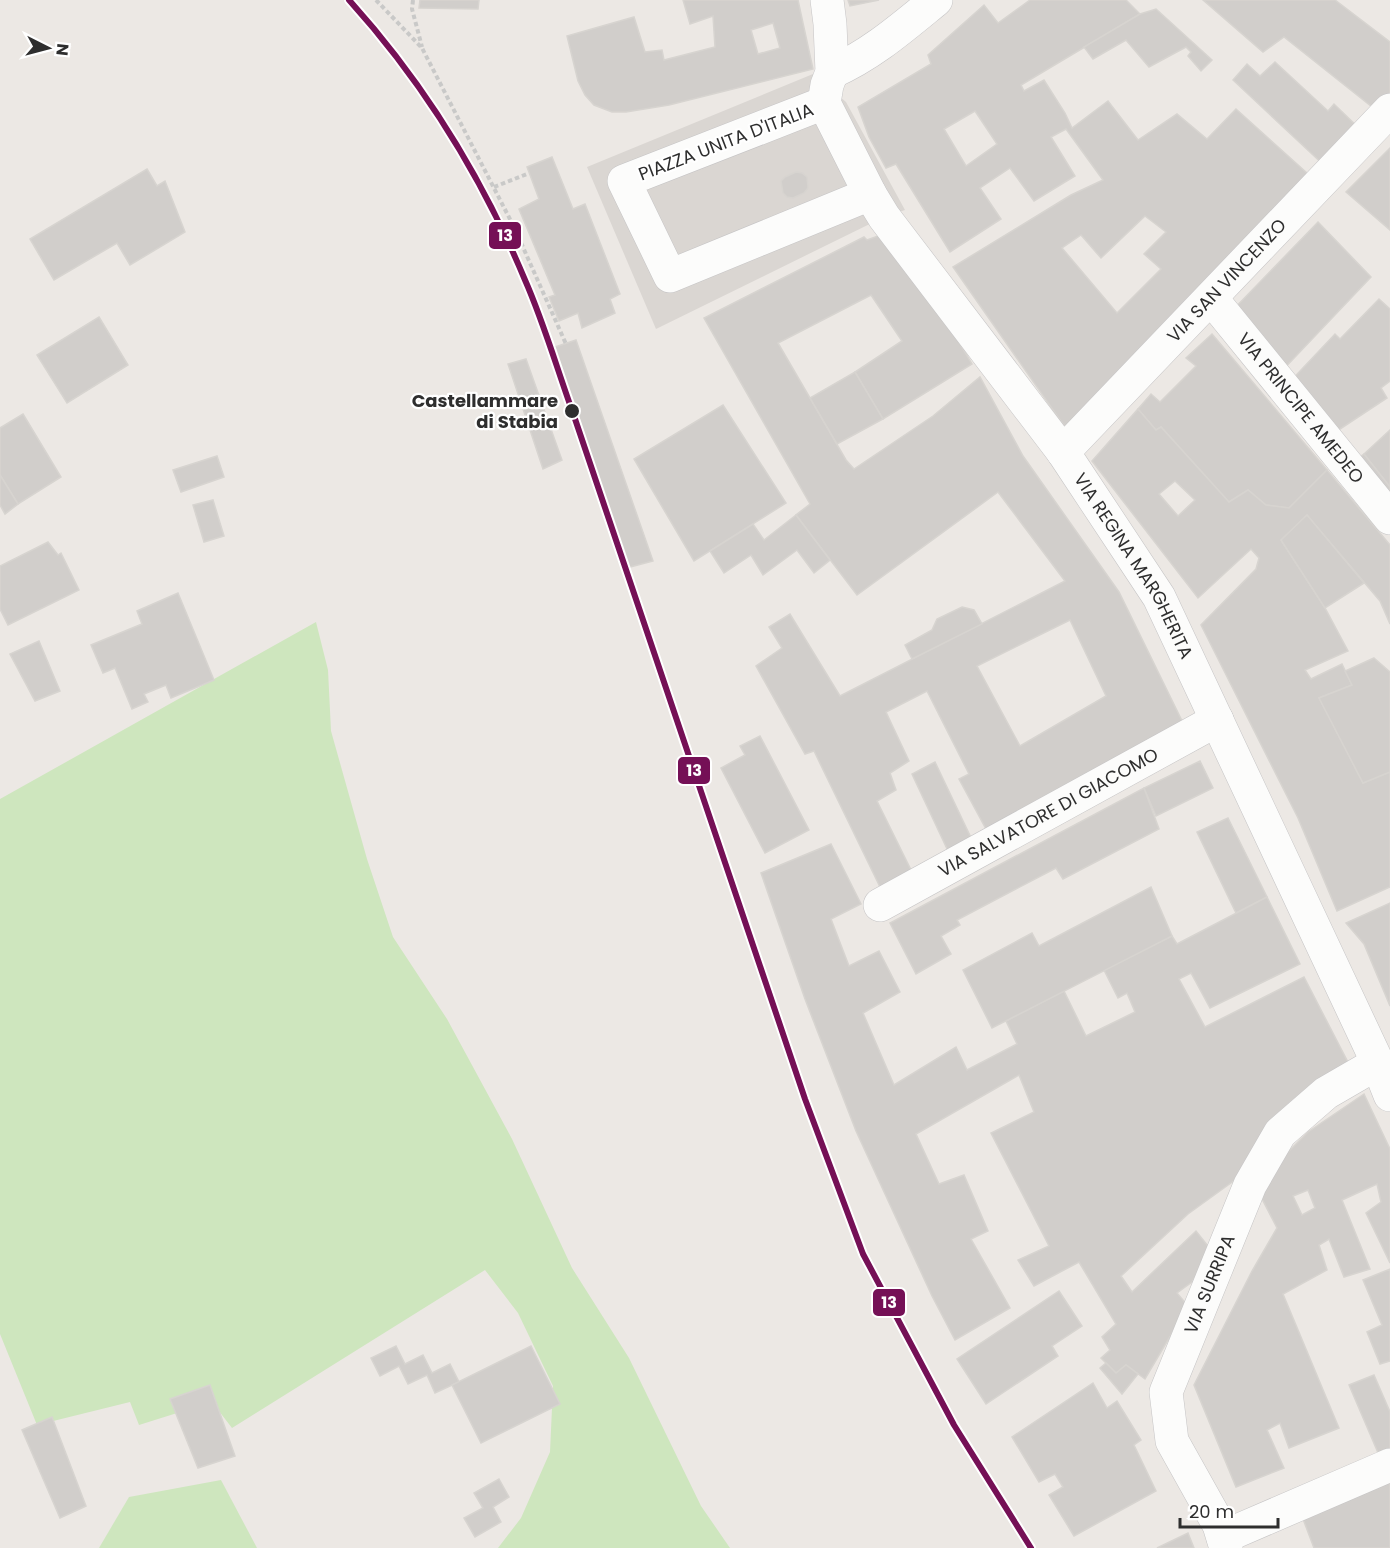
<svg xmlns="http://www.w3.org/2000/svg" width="1390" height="1548" font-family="Poppins,sans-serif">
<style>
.green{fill:#cee6be}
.plaza{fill:#dad6d2}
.building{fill:#d1cecb;stroke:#d7d4d0;stroke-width:1.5;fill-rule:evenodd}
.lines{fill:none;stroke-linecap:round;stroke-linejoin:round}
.minor-casing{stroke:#c5c4c5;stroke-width:34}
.path{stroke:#c9c9c8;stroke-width:4;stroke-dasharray:4.5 3;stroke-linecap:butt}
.minor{stroke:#fcfcfb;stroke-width:33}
.rail-1-casing{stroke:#fff;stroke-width:10}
.rail-1{stroke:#751056;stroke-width:6}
.stop-dot{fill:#2e2e2e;stroke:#fff;stroke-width:2}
.labels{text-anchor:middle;stroke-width:4.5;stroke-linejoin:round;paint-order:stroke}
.street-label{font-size:18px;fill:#2e2e2e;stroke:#fff}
.stop-label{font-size:18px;font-weight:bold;fill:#2e2e2e;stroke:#fff;text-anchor:end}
.line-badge{stroke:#fff;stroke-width:2}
.badge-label{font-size:16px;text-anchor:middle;font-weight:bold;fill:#fff}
</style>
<rect width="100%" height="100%" fill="#ece8e4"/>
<g class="green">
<polygon points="316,622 328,670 331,731 367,859 393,937 447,1019 512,1139 572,1268 629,1358 701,1506 730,1548 498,1548 521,1518 550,1452 553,1386 518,1313 485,1270 232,1428 212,1402 139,1425 130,1402 37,1425 0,1334 0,799"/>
<polygon points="221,1480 257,1548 99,1548 129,1497"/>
</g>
<polygon class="plaza" points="813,74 846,102 905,210 884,217 656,329 587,167"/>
<g class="building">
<polygon points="420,0 479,0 478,9 419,8"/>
<path d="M683 0H798L813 69 669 105 626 112H612L594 105 585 95 578 81 567 36 634 17 645 52 662 50 664 60 715 47 713 16 690 24ZM773 23 780 48 758 54 751 30Z"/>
<polygon points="848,0 879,0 850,6"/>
<path d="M1030 0H1126L1140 14 1021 85 1024 91 1044 80 1065 113 1072 128 1108 101 1138 140 1177 114 1207 139 1236 109 1317 182 1072 437 953 267 1071 195 1103 180 1066 129 1051 137 1075 176 1034 201 1010 168 980 188 1001 219 950 252 896 164 886 168 869 137 858 107 931 64 928 55 984 5 998 23ZM975 111 997 144 966 166 944 129ZM1145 216 1166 232 1144 254 1161 269 1117 313 1062 248 1081 235 1101 258Z"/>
<polygon points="1203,0 1335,0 1390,42 1390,105 1381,114 1284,37 1263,52"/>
<polygon points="1156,9 1212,60 1201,71 1188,56 1191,52 1186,47 1149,67 1126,40 1093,59 1084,47 1140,14"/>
<polygon points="1275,62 1328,111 1334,104 1362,131 1328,169 1233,80 1247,64 1260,76"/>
<polygon points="1390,148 1390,230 1346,192"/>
<polygon points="552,157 573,209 585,204 620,294 610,299 615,313 582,328 578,313 559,321 549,297 555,295 519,209 539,199 527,167"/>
<polygon points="147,169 157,186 165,181 185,232 130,265 117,243 54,280 30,239"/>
<polygon points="796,172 802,173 807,177 808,188 804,193 793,198 787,197 783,193 781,181 785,177"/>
<polygon points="1318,222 1371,277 1279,374 1227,316"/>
<path d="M878 236 902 246 972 364 883 419 855 372 902 341 871 295 778 343 846 460 854 469 933 416 980 377 1023 456 1119 592 1184 725 986 829 959 779 969 774 927 691 886 712 909 761 890 773 896 790 877 801 912 872 881 889 814 751 805 754 756 666 782 648 769 627 790 614 840 696 1065 581 998 492 857 595 796 515 810 504 704 318 864 237 867 240ZM1070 620 1106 696 1020 746 977 666Z"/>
<polygon points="1379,299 1390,309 1390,381 1381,388 1387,398 1328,437 1284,388 1335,334 1340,339"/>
<polygon points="99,317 128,365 67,403 37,355"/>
<polygon points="1212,334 1327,470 1289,508 1266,505 1248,490 1229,502 1161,427 1156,430 1138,409 1151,394 1160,402 1196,366 1186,358"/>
<polygon points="576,340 653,561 630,567 555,347"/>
<polygon points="526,359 562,460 543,469 508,364"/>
<polygon points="855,372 883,419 837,444 810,398"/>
<polygon points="723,405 786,503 694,561 634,459"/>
<path d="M1138 409 1156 430 1161 427 1229 502 1248 490 1266 505 1289 508 1327 470 1390 545V624L1380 601 1307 515 1281 540 1325 608 1348 651 1305 670 1311 679 1342 664 1352 685 1319 698 1363 783 1390 772V887L1337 911 1298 818 1201 625 1256 569 1259 558 1251 549 1198 598 1092 461ZM1175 481 1195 500 1178 516 1159 494Z"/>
<polygon points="23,414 61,477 18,504 0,475 0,428"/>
<polygon points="1390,430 1390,487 1364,454"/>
<polygon points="1364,454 1390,487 1390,509 1352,463"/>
<polygon points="217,456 224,477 181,492 173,470"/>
<polygon points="0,475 18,504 5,514 0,505"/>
<polygon points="213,500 224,536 204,542 193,505"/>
<polygon points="796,515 830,560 814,573 797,550 763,575 751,555 724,573 710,551 753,524 764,540"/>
<polygon points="1307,515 1364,583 1325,608 1281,540"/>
<polygon points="48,542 58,555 61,553 79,590 8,625 0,609 0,566"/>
<polygon points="178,593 214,680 171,698 166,685 144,694 148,702 132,709 115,668 103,673 91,645 142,624 137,611"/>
<polygon points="962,607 974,610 982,624 912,659 905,645 932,630 937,619"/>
<polygon points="39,641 60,691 35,701 10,654"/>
<polygon points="1374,658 1390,672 1390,772 1363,783 1319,698 1352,685 1345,671"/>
<polygon points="760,736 809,830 765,853 721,768 745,755 740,746"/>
<polygon points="1200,761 1213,788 1156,816 1144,788"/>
<polygon points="935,762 973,842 949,853 912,774"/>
<polygon points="1144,788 1159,829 1063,879 1056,868 957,920 960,925 941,936 951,954 916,974 890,923"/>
<polygon points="1228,818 1267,897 1236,913 1197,832"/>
<polygon points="831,844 861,904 831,919 849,966 879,951 900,992 863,1013 894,1085 956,1047 967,1070 1017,1044 1006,1021 1064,991 1086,1036 1135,1012 1127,993 1118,998 1104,970 1172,936 1177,944 1267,897 1300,964 1210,1008 1191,973 1179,979 1205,1027 1304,977 1353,1072 1293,1100 1298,1114 1235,1180 1188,1214 1121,1276 1132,1292 1196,1231 1212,1251 1192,1282 1177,1293 1188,1306 1145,1379 1126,1365 1116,1373 1101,1358 1110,1350 1102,1337 1116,1324 1079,1262 1034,1286 1018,1260 1049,1246 991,1133 1034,1112 1019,1075 916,1134 939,1184 964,1175 988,1231 971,1239 1010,1308 955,1340 932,1296 856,1131 805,999 761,873"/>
<polygon points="1151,887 1172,936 992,1028 963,970 1032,933 1039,946"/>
<polygon points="1390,903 1390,1006 1364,944 1346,923"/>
<path d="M1364 1094 1390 1149V1263L1366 1213 1381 1202 1377 1184 1342 1200 1370 1269 1344 1277 1329 1239 1319 1245 1327 1270 1283 1294 1339 1428 1289 1448 1280 1423 1267 1430 1284 1468 1236 1487 1194 1385 1252 1271 1277 1228 1258 1191 1275 1165 1308 1132ZM1308 1190 1315 1208 1302 1215 1293 1196Z"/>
<polygon points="1390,1269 1390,1361 1380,1364 1367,1332 1382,1325 1363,1280"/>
<polygon points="1059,1291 1082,1326 1052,1346 1058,1356 986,1404 957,1359"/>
<polygon points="396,1346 405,1364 423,1355 432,1373 450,1364 459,1382 435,1393 427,1375 408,1384 399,1366 380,1376 371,1358"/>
<polygon points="531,1346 560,1404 481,1443 452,1385"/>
<polygon points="1106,1363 1116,1373 1126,1365 1138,1374 1122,1394 1100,1368"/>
<polygon points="1374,1375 1390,1412 1390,1451 1379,1455 1349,1385"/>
<polygon points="1093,1383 1107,1408 1117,1401 1141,1440 1134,1445 1156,1491 1074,1536 1049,1495 1063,1487 1055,1474 1039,1482 1012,1437"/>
<polygon points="210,1385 235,1456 198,1468 170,1399"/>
<polygon points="52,1417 86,1506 60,1518 22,1430"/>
<polygon points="1390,1475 1390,1548 1314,1548 1300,1511"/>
<polygon points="499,1479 509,1497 493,1507 501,1522 475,1537 464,1518 483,1508 474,1493"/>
<polygon points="1188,1533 1194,1548 1157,1548"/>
</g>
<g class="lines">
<defs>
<g id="minor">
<path id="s1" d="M827 0 830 24 832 72 827 85 824 103 870 194 884 217 1063 452 1159 597 1375 1057 1390 1095"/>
<path d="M832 72C871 55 903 27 936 0"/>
<polyline points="824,103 624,181 670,276 870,194"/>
<path id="s2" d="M1211 298 1390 518"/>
<path id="s3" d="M1063 452 1390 110"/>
<path id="s4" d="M880 905 1217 720"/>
<polyline points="1223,1537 1390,1465"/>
<path id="s5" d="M1226 1548 1219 1525 1172 1441 1166 1392 1250 1185 1280 1133 1326 1093 1376 1064"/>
</g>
</defs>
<use href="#minor" class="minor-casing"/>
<g class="path">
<polyline points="376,0 422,48 514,227 566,344"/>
<polyline points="413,0 412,9 422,47"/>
<polyline points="494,187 527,174"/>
</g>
<use href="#minor" class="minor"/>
<defs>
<path id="rail-1" d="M349 0C424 83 482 177 525 280 544 323 557 369 573 413L805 1099 863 1254 954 1425 1031 1548"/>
</defs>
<use href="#rail-1" class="rail-1-casing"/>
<use href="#rail-1" class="rail-1"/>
</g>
<circle class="stop-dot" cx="572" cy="411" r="8"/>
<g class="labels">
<g class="street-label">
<text transform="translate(726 142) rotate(-21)" y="6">PIAZZA UNITA D'ITALIA</text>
<text dy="6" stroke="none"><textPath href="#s3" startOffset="237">VIA SAN VINCENZO</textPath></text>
<text dy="6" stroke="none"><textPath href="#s2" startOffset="142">VIA PRINCIPE AMEDEO</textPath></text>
<text dy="6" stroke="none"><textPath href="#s1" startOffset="663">VIA REGINA MARGHERITA</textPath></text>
<text dy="6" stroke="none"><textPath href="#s4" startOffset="192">VIA SALVATORE DI GIACOMO</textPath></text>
<text dy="6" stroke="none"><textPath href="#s5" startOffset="286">VIA SURRIPA</textPath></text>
</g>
<g class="stop-label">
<text x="558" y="407">Castellammare<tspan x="558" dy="21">di Stabia</tspan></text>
</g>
</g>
<g class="line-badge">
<rect x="488" y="221" width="34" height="29" rx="6" fill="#751056"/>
<rect x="677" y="756" width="34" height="29" rx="6" fill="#751056"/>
<rect x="872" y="1288" width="34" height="29" rx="6" fill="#751056"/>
</g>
<g class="badge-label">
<text x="505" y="241">13</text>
<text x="694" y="776">13</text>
<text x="889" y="1308">13</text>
</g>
<g transform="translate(48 48) rotate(96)" stroke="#ffffff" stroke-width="4.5" paint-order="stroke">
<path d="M0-4.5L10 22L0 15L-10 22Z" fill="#2e2e2e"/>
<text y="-9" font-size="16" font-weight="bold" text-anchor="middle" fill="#2e2e2e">N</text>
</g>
<path d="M1180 1518v9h98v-9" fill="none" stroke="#2e2e2e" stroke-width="3"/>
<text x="1189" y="1518" font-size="18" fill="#2e2e2e" stroke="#ffffff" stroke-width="4.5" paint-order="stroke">20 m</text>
</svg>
